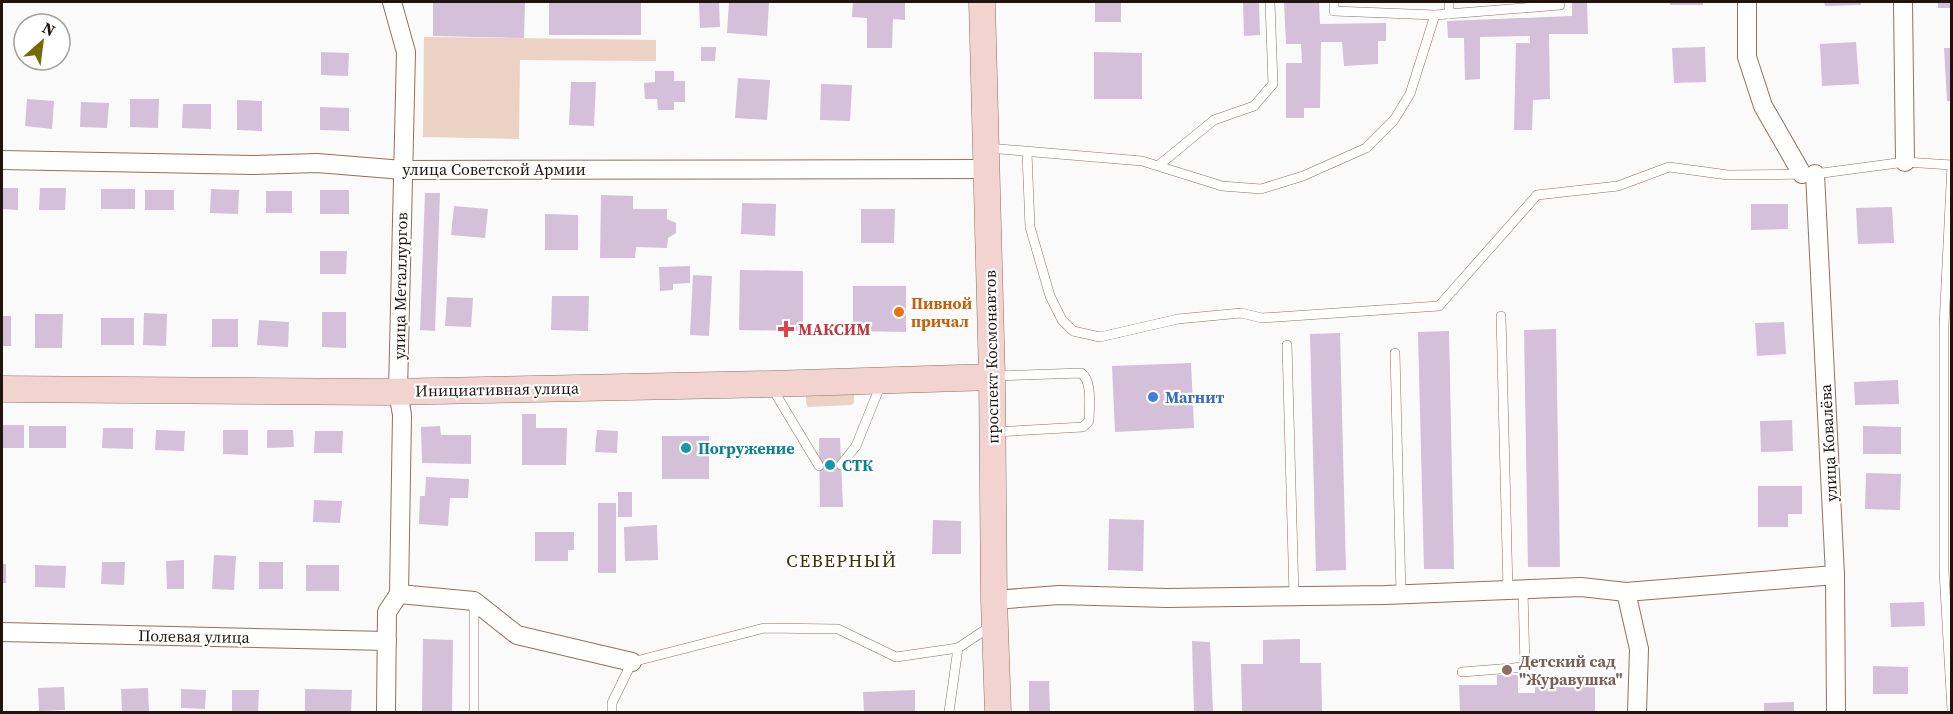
<svg xmlns="http://www.w3.org/2000/svg" width="1953" height="714" font-family="'Source Serif 4',serif">
<style>
.green{fill:#ebd2c4}
.building{fill:#d4c0d9}
.lines{fill:none;stroke-linecap:round;stroke-linejoin:round}
.lane-casing{stroke:#907160;stroke-width:10}
.street-casing{stroke:#907160;stroke-width:20}
.secondary-casing{stroke:#907160;stroke-width:27}
.lane{stroke:#fff;stroke-width:9}
.street{stroke:#fff;stroke-width:18}
.secondary{stroke:#f2d3d0;stroke-width:26}
.food-dot{fill:#e8710a;stroke:#fff;stroke-width:2}
.health-dot{fill:#e0444e;stroke:#fff;stroke-width:2}
.shop-dot{fill:#3f7fe0;stroke:#fff;stroke-width:2}
.culture-dot{fill:#0f9aa8;stroke:#fff;stroke-width:2}
.education-dot{fill:#8d6e63;stroke:#fff;stroke-width:2}
.labels{text-anchor:middle;stroke-width:4.5;stroke-linejoin:round;paint-order:stroke}
.street-label{font-size:16px;fill:#20140e;stroke:#fff}
.food-label{font-size:16px;font-weight:bold;fill:#c56008;stroke:#fff;text-anchor:start}
.health-label{font-size:16px;font-weight:bold;fill:#be3a42;stroke:#fff;text-anchor:start}
.shop-label{font-size:16px;font-weight:bold;fill:#366cbe;stroke:#fff;text-anchor:start}
.culture-label{font-size:16px;font-weight:bold;fill:#0d838f;stroke:#fff;text-anchor:start}
.education-label{font-size:16px;font-weight:bold;fill:#785e54;stroke:#fff;text-anchor:start}
.neighbourhood-label{font-size:18px;letter-spacing:1.5px;fill:#373206;stroke:#fff}
</style>
<rect width="100%" height="100%" fill="#fafafa"/>
<g class="green">
<polygon points="424,37 656,40 656,61 520,60 519,139 423,137"/>
<polygon points="851,392 854,395 854,403 851,405 808,407 806,403 806,395"/>
</g>
<g class="building">
<polygon points="433,2 525,2 524,38 433,36"/>
<rect x="549" y="2" width="92" height="33"/>
<polygon points="699,2 719,2 720,27 700,28"/>
<polygon points="729,2 769,2 767,36 727,33"/>
<polygon points="853,2 905,2 905,20 893,19 892,48 867,48 867,18 852,17"/>
<rect x="1095" y="2" width="26" height="20"/>
<polygon points="1243,2 1259,2 1260,35 1244,36"/>
<polygon points="1284,2 1319,2 1320,24 1386,23 1386,41 1378,41 1378,64 1344,66 1342,42 1321,42 1320,108 1304,108 1304,118 1286,118 1286,63 1302,63 1301,44 1286,44"/>
<polygon points="1572,2 1587,2 1588,34 1549,34 1550,99 1533,100 1532,130 1514,130 1516,43 1530,43 1530,36 1480,37 1480,79 1465,80 1464,38 1448,38 1447,21 1572,16"/>
<rect x="1670" y="2" width="33" height="3"/>
<polygon points="1824,2 1861,2 1861,5 1825,6"/>
<rect x="1938" y="2" width="14" height="6"/>
<polygon points="1856,42 1859,84 1822,86 1820,44"/>
<polygon points="701,47 716,47 715,61 701,61"/>
<polygon points="1705,47 1706,82 1674,83 1672,48"/>
<polygon points="1944,48 1952,48 1952,101 1947,101"/>
<polygon points="321,52 349,53 348,76 321,75"/>
<polygon points="1094,52 1142,53 1142,99 1094,99"/>
<polygon points="655,71 674,71 674,81 685,81 685,102 674,102 674,110 658,110 657,99 645,99 644,83 655,82"/>
<polygon points="738,78 770,80 767,120 735,118"/>
<polygon points="571,82 596,82 594,126 569,125"/>
<polygon points="821,84 852,85 850,121 820,120"/>
<polygon points="27,99 54,101 52,129 25,126"/>
<polygon points="130,99 159,99 158,128 130,127"/>
<polygon points="237,100 262,101 262,131 237,130"/>
<polygon points="81,102 109,103 107,128 80,127"/>
<polygon points="183,104 211,104 211,129 182,128"/>
<polygon points="320,107 349,108 349,131 320,130"/>
<polygon points="2,188 18,188 18,210 2,209"/>
<polygon points="40,188 66,188 65,210 39,210"/>
<rect x="101" y="189" width="34" height="20"/>
<polygon points="211,189 239,190 238,214 210,213"/>
<rect x="145" y="190" width="29" height="20"/>
<rect x="320" y="190" width="29" height="24"/>
<rect x="266" y="191" width="26" height="22"/>
<polygon points="425,193 440,193 435,331 420,330"/>
<polygon points="601,195 633,196 633,209 667,209 667,219 676,223 676,233 668,238 667,248 636,247 635,258 600,258"/>
<polygon points="742,203 776,204 775,236 741,234"/>
<polygon points="1751,204 1788,204 1788,229 1751,230"/>
<polygon points="454,206 488,209 485,238 451,235"/>
<polygon points="1892,207 1894,243 1858,244 1856,208"/>
<polygon points="861,209 895,209 894,243 861,243"/>
<polygon points="545,214 578,215 578,250 545,250"/>
<polygon points="320,251 347,251 346,274 320,274"/>
<polygon points="690,266 690,283 673,284 673,290 660,291 659,267"/>
<polygon points="740,270 803,271 803,331 739,330"/>
<polygon points="693,275 712,276 709,336 690,335"/>
<polygon points="853,286 906,286 906,332 853,331"/>
<polygon points="552,296 589,296 588,331 551,330"/>
<polygon points="447,297 473,298 471,327 445,326"/>
<polygon points="322,312 346,312 346,348 322,347"/>
<polygon points="144,313 167,314 166,346 143,345"/>
<polygon points="35,314 63,314 62,348 35,348"/>
<rect x="2" y="316" width="9" height="30"/>
<rect x="101" y="318" width="33" height="27"/>
<rect x="212" y="319" width="26" height="28"/>
<polygon points="259,320 289,322 288,347 257,345"/>
<polygon points="1784,322 1786,354 1757,356 1755,323"/>
<polygon points="1556,329 1560,567 1528,567 1524,330"/>
<polygon points="1449,331 1454,569 1424,569 1418,332"/>
<polygon points="1340,333 1346,570 1316,571 1310,334"/>
<polygon points="1191,363 1194,428 1115,432 1112,366"/>
<polygon points="1898,380 1899,404 1855,405 1854,382"/>
<polygon points="522,414 536,414 536,428 567,428 566,465 522,465"/>
<polygon points="1792,420 1793,451 1761,452 1760,421"/>
<rect x="2" y="425" width="22" height="23"/>
<rect x="29" y="426" width="37" height="22"/>
<polygon points="440,426 441,435 471,435 471,464 422,463 421,427"/>
<polygon points="1863,426 1901,427 1901,454 1863,454"/>
<polygon points="103,428 133,428 133,449 102,448"/>
<polygon points="156,430 185,431 184,451 155,450"/>
<polygon points="223,430 248,430 248,455 223,454"/>
<polygon points="267,430 293,430 294,447 267,448"/>
<polygon points="597,430 618,431 617,453 595,452"/>
<polygon points="315,431 343,431 342,453 314,453"/>
<rect x="662" y="436" width="47" height="43"/>
<polygon points="819,438 840,438 843,507 820,507"/>
<polygon points="1866,473 1901,474 1900,510 1865,509"/>
<polygon points="426,477 469,479 468,498 450,498 448,526 419,524 420,496 425,496"/>
<polygon points="1758,486 1802,486 1802,514 1788,514 1788,527 1758,527"/>
<rect x="618" y="492" width="14" height="25"/>
<polygon points="314,500 342,501 340,523 313,522"/>
<rect x="598" y="503" width="18" height="70"/>
<polygon points="1109,519 1144,520 1143,571 1108,570"/>
<polygon points="933,520 961,521 961,554 932,554"/>
<polygon points="657,525 658,560 625,561 624,527"/>
<polygon points="535,532 574,532 574,550 568,550 568,561 535,561"/>
<polygon points="214,555 236,556 234,590 212,589"/>
<polygon points="184,560 184,589 167,589 166,561"/>
<polygon points="102,562 125,562 124,585 101,584"/>
<rect x="259" y="562" width="24" height="27"/>
<rect x="2" y="564" width="4" height="19"/>
<polygon points="35,565 66,566 65,588 35,587"/>
<rect x="306" y="565" width="33" height="26"/>
<polygon points="1924,602 1925,626 1891,627 1890,603"/>
<polygon points="423,639 453,640 452,712 422,712"/>
<polygon points="1300,639 1300,663 1321,663 1322,712 1242,712 1241,664 1263,664 1263,640"/>
<polygon points="1192,641 1210,642 1213,712 1194,712"/>
<polygon points="1873,666 1908,667 1908,694 1873,694"/>
<polygon points="1497,675 1518,675 1518,693 1535,693 1535,676 1556,676 1556,685 1595,684 1595,712 1460,712 1459,685 1497,685"/>
<polygon points="1029,681 1049,681 1050,712 1029,712"/>
<polygon points="64,687 65,710 39,711 38,688"/>
<polygon points="148,688 149,712 122,712 121,689"/>
<polygon points="181,689 206,690 205,709 181,708"/>
<polygon points="305,689 352,690 351,712 305,712"/>
<polygon points="232,690 259,690 258,712 232,712"/>
<polygon points="915,690 915,712 864,712 863,692"/>
<polygon points="1794,702 1794,712 1764,712 1764,703"/>
</g>
<g class="lines">
<defs>
<g id="lane">
<polyline points="1334,2 1334,11 1435,15 1560,5 1560,2"/>
<polyline points="1449,2 1449,14"/>
<polyline points="988,148 1142,161 1222,186 1261,189 1303,176 1366,148 1394,120 1410,94 1435,15"/>
<polyline points="1027,153 1030,227 1050,296 1062,320 1073,331 1100,337 1178,319 1241,313 1262,318 1439,306 1537,195 1618,186 1669,167 1728,175 1815,174 1905,162 1952,165"/>
<polyline points="1159,165 1214,120 1254,106 1273,84 1270,2"/>
<polyline points="1952,165 1944,325 1944,571 1952,710"/>
<polyline points="1501,316 1508,590"/>
<polyline points="1287,345 1294,595"/>
<polyline points="1395,353 1401,594"/>
<path d="M994 376 1081 373C1093 381 1089 407 1089 421L1083 427 995 432"/>
<polyline points="772,388 819,466"/>
<polyline points="841,465 856,446 881,384"/>
<polyline points="474,601 474,712"/>
<polyline points="1462,672 1525,667 1523,591"/>
<polyline points="612,712 612,703 632,662 764,628 838,629 896,657 958,648"/>
<polyline points="949,712 958,648 991,626"/>
</g>
<g id="street">
<polyline points="1747,2 1747,57 1763,106 1802,174"/>
<polyline points="1903,2 1905,162"/>
<polyline points="2,160 253,165 317,163 403,170 987,169"/>
<polyline points="1815,174 1835,575 1836,712"/>
<polyline points="1626,592 1639,649 1637,712"/>
<polyline points="399,594 474,601 517,635 632,662"/>
<polyline points="994,600 1059,595 1167,598 1386,595 1581,587 1626,592 1835,575"/>
<polyline points="2,632 387,641"/>
<polyline points="386,712 387,612 399,594 402,415 398,391 406,52 392,2"/>
</g>
<g id="secondary">
<polyline points="982,2 992,377 994,600 998,712"/>
<polyline points="2,389 386,392 770,384 992,377"/>
</g>
</defs>
<use href="#lane" class="lane-casing"/>
<use href="#street" class="street-casing"/>
<use href="#secondary" class="secondary-casing"/>
<use href="#lane" class="lane"/>
<use href="#street" class="street"/>
<use href="#secondary" class="secondary"/>
</g>
<circle class="food-dot" cx="899" cy="312" r="6"/>
<path class="health-dot" d="M783 320h6v6h6v6h-6v6h-6v-6h-6v-6h6z"/>
<circle class="shop-dot" cx="1153" cy="397" r="6"/>
<g class="culture-dot">
<circle cx="686" cy="448" r="6"/>
<circle cx="830" cy="465" r="6"/>
</g>
<circle class="education-dot" cx="1507" cy="670" r="6"/>
<g class="labels">
<g class="street-label">
<text x="494" y="175">улица Советской Армии</text>
<text transform="translate(400 286) rotate(-89)" y="6">улица Металлургов</text>
<text transform="translate(991 357) rotate(-91)" y="6">проспект Космонавтов</text>
<text transform="translate(497 389) rotate(-1)" y="6">Инициативная улица</text>
<text transform="translate(1828 443) rotate(-93)" y="6">улица Ковалёва</text>
<text transform="translate(194 636) rotate(1)" y="6">Полевая улица</text>
</g>
<g class="food-label">
<text x="911" y="309">Пивной<tspan x="911" dy="18">причал</tspan></text>
</g>
<g class="health-label">
<text x="798" y="335">МАКСИМ</text>
</g>
<g class="shop-label">
<text x="1165" y="403">Магнит</text>
</g>
<g class="culture-label">
<text x="698" y="454">Погружение</text>
<text x="842" y="471">СТК</text>
</g>
<g class="education-label">
<text x="1519" y="667">Детский сад<tspan x="1519" dy="18">"Журавушка"</tspan></text>
</g>
<g class="neighbourhood-label">
<text x="842" y="567">СЕВЕРНЫЙ</text>
</g>
</g>
<rect width="1953" height="714" fill="none" stroke="#20140e" stroke-width="6"/>
<g transform="translate(42 42) rotate(28)"><circle r="28" fill="#ffffff" stroke="#a6a19f" stroke-width="1.5"/>
<path d="M0-4.5L10 22L0 15L-10 22Z" fill="#746a02"/>
<text y="-9" font-size="16" font-weight="bold" text-anchor="middle" fill="#20140e">N</text>
</g>
</svg>
